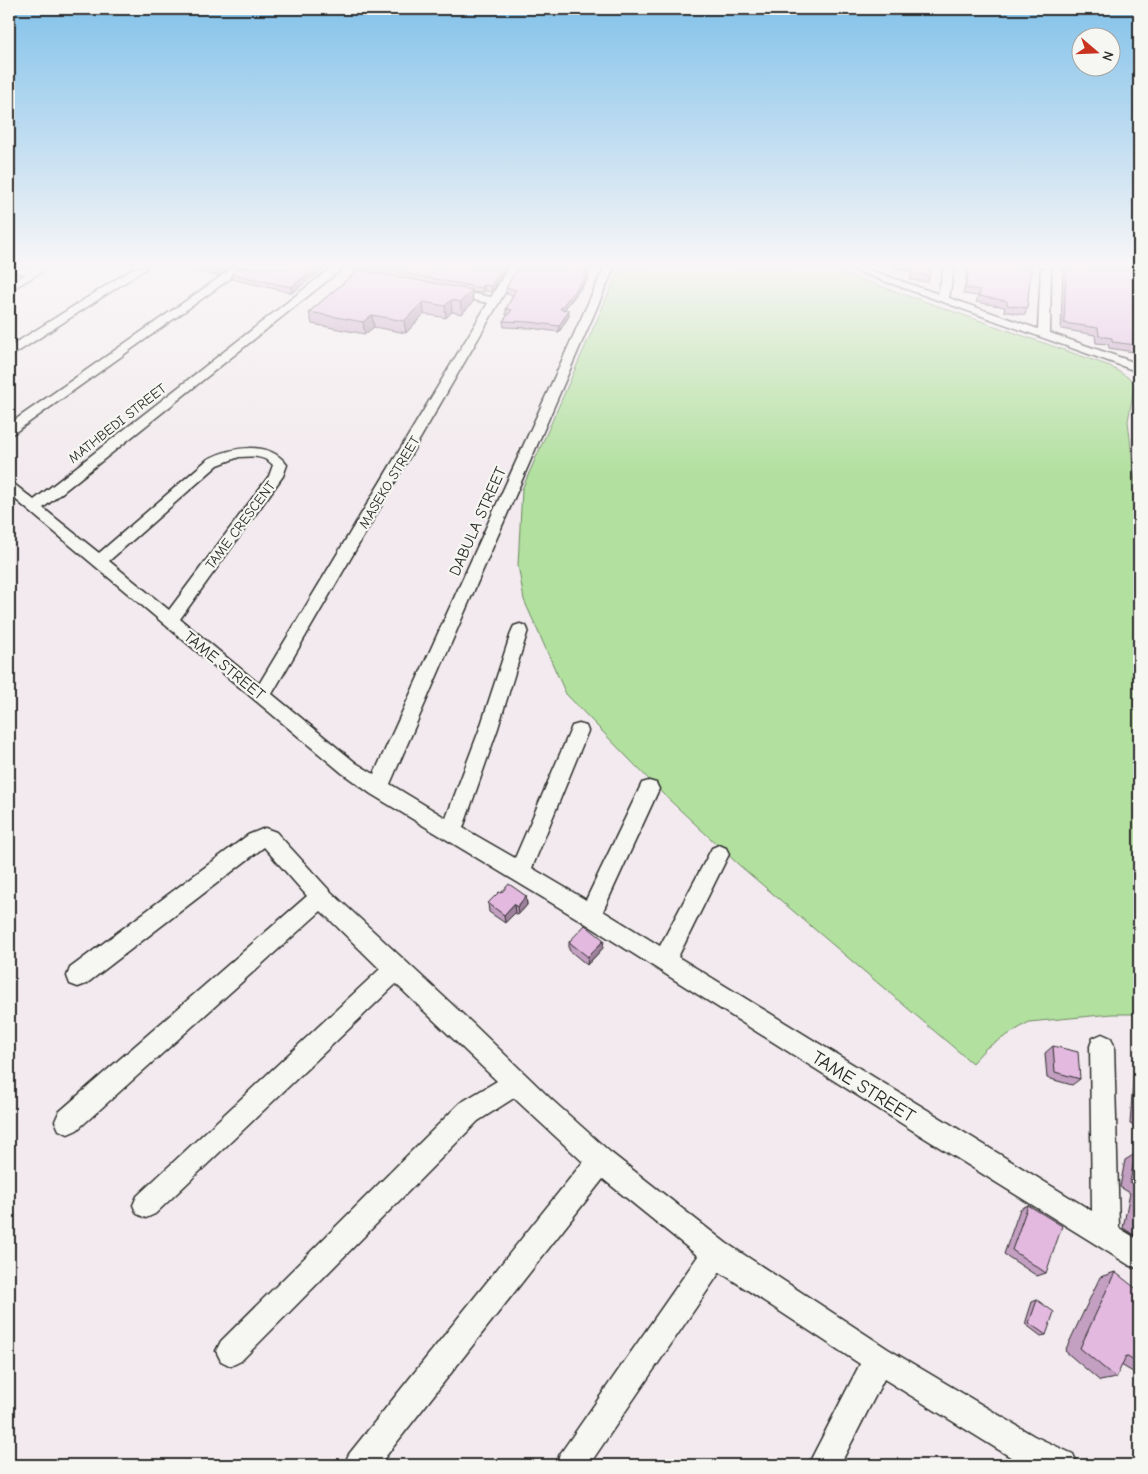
<svg xmlns="http://www.w3.org/2000/svg" width="1148" height="1474" font-family="'Comic Neue',sans-serif">
<style>
.green{fill:#b2e09f;stroke:#6e8665}
.lines{fill:none;stroke-linecap:round;stroke-linejoin:round}
.minor-casing{stroke:#2b2b2b;stroke-width:3}
.minor{fill:#f6f6f2;fill-rule:evenodd}
.wall{fill:#c39fc1;stroke:#2b2b2b}
.shaded-wall{fill:#9f829d;stroke:#2b2b2b}
.building{fill:#e3b9e0;stroke:#2b2b2b}
.labels{text-anchor:middle;stroke-width:4.5;stroke-linejoin:round;paint-order:stroke}
.far-street-label{font-size:14px;fill:#2b2b2b;stroke:#f6f6f2}
.street-label{font-size:16px;fill:#2b2b2b;stroke:#f6f6f2}
.near-street-label{font-size:19px;fill:#2b2b2b;stroke:#f6f6f2}
</style>
<rect width="100%" height="100%" fill="#f2eaee"/>
<filter id="ink" filterUnits="userSpaceOnUse"><feTurbulence type="fractalNoise" baseFrequency=".02" numOctaves="2"/><feDisplacementMap in="SourceGraphic" scale="10" xChannelSelector="R" yChannelSelector="G"/><feConvolveMatrix kernelMatrix="1 2 1 2 8 2 1 2 1" color-interpolation-filters="sRGB"/></filter>
<g filter="url(#ink)">
<polygon class="green" points="620,268 828,268 1110,366 1135,382 1128,421 1139,518 1139,1014 1112,1014 1029,1022 986,1048 972,1063 739,865 663,794 566,694 524,600 518,565 522,489"/>
<g class="lines">
<defs>
<g id="minor">
<polygon points="9,268 48,268 9,291 9,284 26,274 9,271"/>
<polygon points="134,268 147,268 13,355 9,356 9,347"/>
<polygon points="233,268 245,268 14,433 9,434 9,424"/>
<path d="M331 268H343L43 508 99 553 208 459C232 447 269 440 287 465L283 476 180 619 259 684 488 303 448 295 442 292 448 289 491 297 508 268H519L272 694 356 763 374 774 604 268H614L390 784 446 818 480 728 512 630 514 626 520 624 526 626 528 630 498 728 463 828 515 858 570 731 572 726 579 724 586 726 588 731 532 868 586 900 642 783 649 781 656 783 659 789 603 911 660 946 712 848 719 845 726 848 729 854 678 957 1092 1211 1090 1046 1093 1038 1102 1034 1111 1038 1114 1046 1119 1228 1139 1240V1269L1129 1265 923 1137 580 920 371 794 342 773 9 494V483L14 484 34 500ZM239 457C251 456 264 455 273 465L269 476 169 610 109 561 218 465Z"/>
<polygon points="848,268 864,268 938,294 944,268 954,268 949,298 1038,329 1041,268 1051,268 1050,333 1139,364 1139,372"/>
<polygon points="265,828 276,832 329,890 471,1022 552,1100 610,1152 726,1243 888,1349 1034,1436 1073,1454 1078,1465 1028,1465 1012,1458 884,1379 840,1465 808,1465 860,1364 720,1272 589,1465 555,1465 560,1454 698,1256 603,1179 379,1465 344,1465 349,1454 583,1162 514,1098 478,1121 241,1361 231,1366 221,1361 216,1351 221,1341 460,1103 497,1081 396,984 155,1214 146,1218 137,1214 133,1205 137,1196 380,969 321,911 77,1130 68,1134 59,1130 55,1121 59,1112 307,896 264,847 86,984 78,987 70,984 67,976 70,968 248,835"/>
</g>
</defs>
<use href="#minor" class="minor-casing"/>
<use href="#minor" class="minor"/>
</g>
<g class="wall">
<polygon points="177,268 229,268 218,276"/>
<polygon points="324,268 292,293 232,279 231,274"/>
<polygon points="347,268 506,268 492,292 485,291 482,293 472,292 473,302 462,314 452,312 446,318 424,314 406,333 374,327 365,334 312,324 309,312 358,270"/>
<polygon points="517,268 590,268 590,271 588,274 588,279 564,310 569,316 559,332 530,328 504,327 503,321 508,315 506,315 506,309 513,295 506,294 506,288"/>
<polygon points="893,268 931,268 928,282 910,280 912,272"/>
<polygon points="967,268 1031,268 1027,308 1025,315 1004,311 1005,307 976,302 978,296 963,294 966,281"/>
<polygon points="1063,268 1131,268 1137,295 1135,298 1136,306 1133,312 1136,345 1133,352 1109,348 1108,344 1096,343 1095,335 1061,329"/>
<polygon points="526,896 527,905 518,915 515,913 505,923 489,912 488,903"/>
<polygon points="569,942 603,948 587,965 569,950"/>
<polygon points="1053,1046 1080,1079 1072,1085 1047,1078 1045,1053"/>
<polygon points="1139,1050 1139,1128 1130,1124 1134,1066 1139,1063 1138,1051"/>
<polygon points="1135,1154 1139,1157 1139,1238 1123,1228 1130,1193 1120,1187 1125,1160"/>
<polygon points="1028,1205 1046,1273 1037,1276 1004,1254 1020,1209"/>
<polygon points="1115,1272 1135,1335 1139,1337 1139,1375 1138,1375 1121,1365 1116,1378 1100,1381 1065,1351 1100,1277"/>
<polygon points="1037,1300 1046,1335 1041,1336 1025,1324 1032,1302"/>
</g>
<g class="shaded-wall">
<polygon points="220,268 229,268 218,276 216,271"/>
<polygon points="316,268 324,268 292,293 291,287"/>
<polygon points="502,268 506,268 492,292 491,286"/>
<polygon points="586,268 590,268 590,271 588,274 588,279 560,315 560,309 584,273"/>
<polygon points="484,285 485,291 482,293 482,288"/>
<polygon points="472,290 473,302 462,314 460,302"/>
<polygon points="451,300 452,312 446,318 445,306"/>
<polygon points="423,302 424,314 406,333 404,321"/>
<polygon points="569,310 569,316 559,332 559,326"/>
<polygon points="372,315 374,327 365,334 363,322"/>
<polygon points="526,896 527,905 518,915 517,907"/>
<polygon points="514,904 515,913 505,923 504,915"/>
<polygon points="604,940 603,948 587,965 588,957"/>
</g>
<g class="building">
<polygon points="204,268 220,268 216,271"/>
<polygon points="238,268 316,268 291,287 231,274"/>
<polygon points="377,268 502,268 491,286 484,285 482,288"/>
<polygon points="517,268 588,268 584,273 588,274 560,309 569,310 559,326 530,322 503,321 512,310 506,309 516,290 506,288"/>
<polygon points="913,268 931,268 929,276 911,273"/>
<polygon points="969,268 1031,268 1027,308 1007,305 1007,301 979,296 980,290 965,288 968,275"/>
<polygon points="1066,268 1131,268 1137,295 1135,295 1136,306 1133,305 1136,345 1112,342 1112,338 1099,336 1098,328 1064,323"/>
<polygon points="359,270 472,290 460,302 451,300 445,306 423,302 404,321 372,315 363,322 309,312"/>
<polygon points="509,884 526,896 517,907 514,904 504,915 488,903 499,892 501,893"/>
<polygon points="585,925 604,940 588,957 569,942"/>
<polygon points="1053,1046 1078,1052 1080,1079 1055,1072"/>
<polygon points="1135,1154 1139,1157 1139,1187 1130,1182"/>
<polygon points="1139,1194 1139,1227 1134,1224"/>
<polygon points="1028,1205 1062,1226 1046,1273 1012,1250"/>
<polygon points="1115,1272 1139,1291 1139,1325 1135,1335 1139,1337 1139,1364 1126,1356 1116,1378 1080,1348"/>
<polygon points="1037,1300 1054,1312 1046,1335 1029,1323"/>
</g>
</g>
<linearGradient id="sky" x2="0" y2="1"><stop stop-color="#83c2ea"/><stop offset="0.56" stop-color="#f9f6f7"/><stop offset="1" stop-color="#f9f6f7" stop-opacity="0"/></linearGradient>
<rect width="1148" height="475" fill="url(#sky)"/>
<g class="labels">
<g class="far-street-label">
<text transform="translate(117 423) rotate(-38)" y="5">MATHBEDI STREET</text>
<text transform="translate(389 482) rotate(-59)" y="5">MASEKO STREET</text>
<text transform="translate(240 525) rotate(-53)" y="5">TAME CRESCENT</text>
</g>
<g class="street-label">
<text transform="translate(477 521) rotate(-66)" y="6">DABULA STREET</text>
<text transform="translate(225 665) rotate(39)" y="6">TAME STREET</text>
</g>
<g class="near-street-label">
<text transform="translate(864 1086) rotate(32)" y="7">TAME STREET</text>
</g>
</g>
<rect width="1148" height="1474" fill="none" stroke="#f6f6f2" stroke-width="30"/>
<rect x="15" y="15" width="1118" height="1444" fill="none" stroke="#2b2b2b" stroke-width="2" filter="url(#ink)"/>
<g transform="translate(1096 52) rotate(109)"><circle r="24" fill="#f6f6f2" stroke="#a5a5a2"/>
<path d="M0-4L9 19L0 12L-9 19Z" fill="#c8321e"/>
<text y="-8" font-size="14" font-weight="bold" text-anchor="middle" fill="#2b2b2b">N</text>
</g>
</svg>
